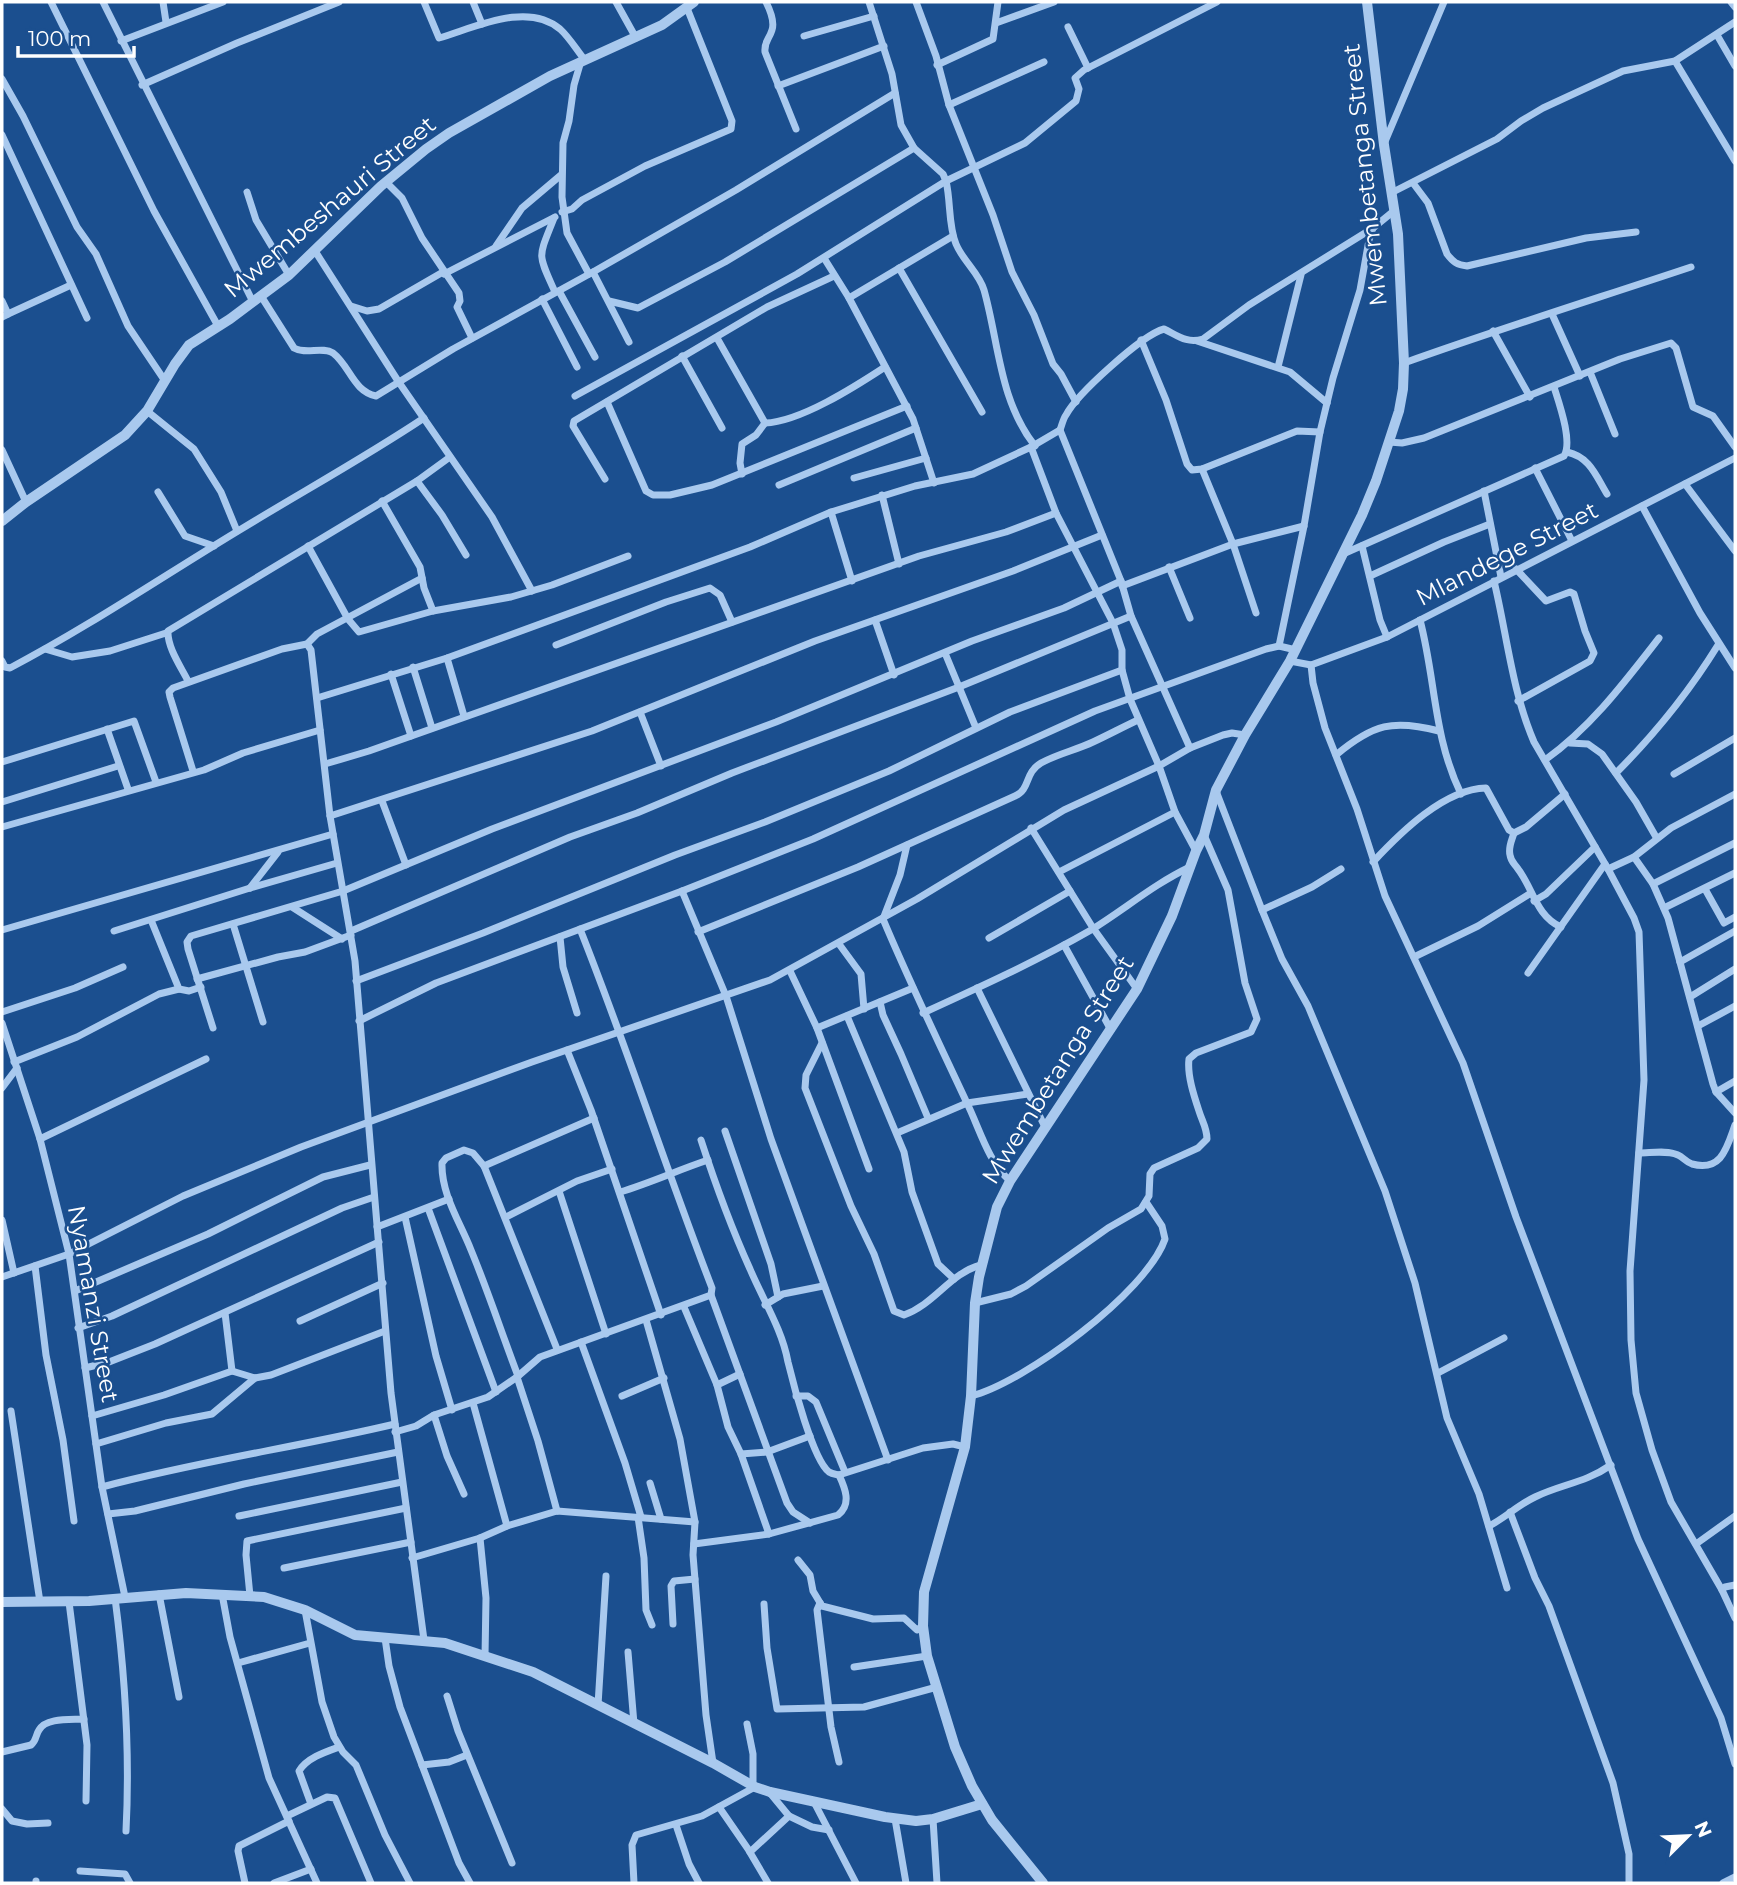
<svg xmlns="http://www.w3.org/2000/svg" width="1737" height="1885" font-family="Montserrat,sans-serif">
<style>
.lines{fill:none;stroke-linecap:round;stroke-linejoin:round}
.minor{stroke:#a9c9ee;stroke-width:7}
.tertiary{stroke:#a9c9ee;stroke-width:10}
.labels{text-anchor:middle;stroke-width:5;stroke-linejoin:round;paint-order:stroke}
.street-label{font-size:24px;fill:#fff;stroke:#1b4f8f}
</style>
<rect width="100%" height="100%" fill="#1b4f8f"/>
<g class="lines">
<g class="minor">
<polyline points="51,2 154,211 218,326"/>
<polyline points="103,2 253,302"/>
<polyline points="163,2 166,22"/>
<path d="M424 2 439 38C474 28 527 1 560 29 569 37 576 49 584 59"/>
<polyline points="473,2 482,24"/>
<polyline points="616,2 636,38"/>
<path d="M766 2C770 10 775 21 772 30 769 40 764 41 765 52L796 129"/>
<path d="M869 2 892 74 901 125 914 148 943 174 946 181C951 202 948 225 956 244 963 261 979 273 984 290 999 343 999 400 1035 446"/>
<polyline points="916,2 936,56 949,105 993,215 1012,272 1034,315 1053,364 1061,374 1076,402"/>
<polyline points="1731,2 1735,7"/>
<polyline points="996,23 1054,2"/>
<polyline points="1068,27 1088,68"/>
<polyline points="1717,35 1735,66"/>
<polyline points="804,36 874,16"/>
<polyline points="121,41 223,2"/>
<polyline points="581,61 574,85 569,121 563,143 562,197 567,233 589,274"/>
<polyline points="1675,61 1735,161"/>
<polyline points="937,65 993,39 998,2"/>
<polyline points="2,79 23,116 77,227 96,254 128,326 165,381"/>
<polyline points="142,85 237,43 339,2"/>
<polyline points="778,86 884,46"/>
<polyline points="949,105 1044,62"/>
<polyline points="2,135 87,318"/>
<polyline points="1384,144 1444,2"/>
<polyline points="386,182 402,198 422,238 459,293 460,301 457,307 472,338"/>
<path d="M1413 183 1428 203 1447 254C1453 262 1457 265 1467 266L1586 238 1636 232"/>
<polyline points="247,192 256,220 289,275"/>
<polyline points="1391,193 1497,139 1521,121 1543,108 1623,71 1675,61 1735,22"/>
<polyline points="562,212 572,209 582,200 645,166 731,129 732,121 687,8"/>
<path d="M554 218C538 259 537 252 555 292"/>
<polyline points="496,246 522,208 561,175"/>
<polyline points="315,251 398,381 492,517 532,591"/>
<polyline points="824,258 849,298 913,419 934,483"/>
<polyline points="899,268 982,412"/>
<polyline points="593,272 629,342"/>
<polyline points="444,274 555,217"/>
<polyline points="559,291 595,357"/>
<path d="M261 296 294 348C306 355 322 346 333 353 350 366 353 391 376 396L453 349 593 272 736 190 895 93"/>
<polyline points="849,298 953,236"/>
<polyline points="542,299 577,367"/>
<polyline points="2,301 8,314 2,317"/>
<polyline points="609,301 638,308 725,262 914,148"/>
<polyline points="351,306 367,311 379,309 443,272"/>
<polyline points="8,314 71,285"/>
<polyline points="1552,314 1580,376"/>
<polyline points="1493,331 1530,397"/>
<path d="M717 338 765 423C800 422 856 386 885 367"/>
<polyline points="1141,340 1166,400 1187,464 1192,470 1202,469 1297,431 1320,432"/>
<polyline points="1197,341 1290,372 1327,403"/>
<polyline points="682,356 722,428"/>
<path d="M1404 363C1499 329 1595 299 1691 267"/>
<polyline points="1278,367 1301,275"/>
<polyline points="1590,372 1615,434"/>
<polyline points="575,396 797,274 946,181 1025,143 1076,101 1079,89 1075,78 1084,70 1217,2"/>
<polyline points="607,402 646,491 653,495 670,495 712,485 907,406"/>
<polyline points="147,411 194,449 221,492 237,531"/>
<polyline points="1389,442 1402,443 1424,438 1620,359 1671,343 1676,348 1693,407 1713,416 1735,447"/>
<polyline points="1031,447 1056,513 1113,623 1122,650 1122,670 1130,699 1159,766 1175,812 1196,851"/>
<polyline points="2,450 26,502"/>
<path d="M1567 452C1590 457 1596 476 1607 494"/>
<polyline points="1535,468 1572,541"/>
<polyline points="1202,469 1233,544 1256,613"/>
<polyline points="742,474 740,463 742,444 756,435 765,423"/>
<polyline points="854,478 926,458"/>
<polyline points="605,479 573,426 574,421 767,307 834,276"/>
<polyline points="417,481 442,515 466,555"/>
<polyline points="1685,484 1735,551"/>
<polyline points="779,485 916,428"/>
<polyline points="1484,491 1501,577"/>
<polyline points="158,492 185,536 214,546"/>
<polyline points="882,495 899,564"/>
<polyline points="382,501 420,567 424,588 433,611"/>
<polyline points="1642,506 1700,613 1735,668"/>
<polyline points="831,512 852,581"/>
<polyline points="308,546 348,619 359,632 433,611 511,597 552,585 628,556"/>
<polyline points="1362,546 1380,620 1387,637"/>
<path d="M1343 554 1564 456C1573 442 1559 403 1554 387"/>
<polyline points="1169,567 1190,618"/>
<polyline points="1516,569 1546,601 1570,592 1574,594 1585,631 1594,653 1590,661 1518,701"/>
<polyline points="1370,576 1444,542 1490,524"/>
<path d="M1494 581C1507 635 1512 691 1534 742L1608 869 1634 918 1639 932 1644 1080 1630 1271 1631 1340 1636 1393 1652 1450 1671 1502 1722 1590 1735 1618"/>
<polyline points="1122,586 1233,544 1304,526"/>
<polyline points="875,620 894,675"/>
<path d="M1420 620C1436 681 1433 736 1461 794"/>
<polyline points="307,644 311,650 330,816 355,961 391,1393 424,1640"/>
<polyline points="556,645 666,602 710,588 720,595 732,622"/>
<polyline points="1279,646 1304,526 1320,432 1333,378 1360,290 1369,240 1373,228 1395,210"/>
<polyline points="45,649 72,657 110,651 166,633"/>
<polyline points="945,653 976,728"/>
<polyline points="447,658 464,716"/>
<path d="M2 661 5 667 10 668C88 627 162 577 238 531 300 493 364 458 424 418"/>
<polyline points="1290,661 1311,665 1387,637 1735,458"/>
<polyline points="1311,665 1313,683 1325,728 1357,809 1385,896 1463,1063 1516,1217 1638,1539 1721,1718 1735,1764"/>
<polyline points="413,667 432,728"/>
<polyline points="391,674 411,736"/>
<path d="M188 681C181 667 167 647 168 631L417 481 450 457"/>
<polyline points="317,698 447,658 750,547 831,512 915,486 973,474 1031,447 1060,430"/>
<polyline points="640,712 661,766"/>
<polyline points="107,729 128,789"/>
<polyline points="1570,743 1588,744 1602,754 1636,802 1656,837"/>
<path d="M1190 748 1131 616 1121 581 1060 430C1062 425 1063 419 1066 415 1077 394 1142 335 1164 329 1177 335 1186 344 1203 339L1249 305 1373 228"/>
<path d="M1336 755C1373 724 1393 719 1439 731"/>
<path d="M1545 760C1591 727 1624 683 1659 638"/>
<polyline points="2,762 134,721 156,782"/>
<polyline points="325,764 369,751 919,556 1006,532 1056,513"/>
<polyline points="193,771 170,697 169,692 173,688 282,649 307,644 317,634 422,578"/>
<path d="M1616 773C1655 734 1689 692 1718 645"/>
<polyline points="1674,774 1735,738"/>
<polyline points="1216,791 1262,910 1282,959 1308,1006 1385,1191 1415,1283 1447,1418 1479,1494 1507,1588"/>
<polyline points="382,801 406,865"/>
<polyline points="2,802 118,766"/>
<polyline points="330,816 592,731 815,641 1013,571 1102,535"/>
<polyline points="2,827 204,770 243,753 320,730"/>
<polyline points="1031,828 1093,928 1137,989"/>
<path d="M1514 833C1512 840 1508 847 1510 855 1511 862 1514 863 1518 869 1533 888 1536 916 1561 927"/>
<path d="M907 845 900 875 883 919C909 981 938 1041 966 1101 980 1129 987 1160 1010 1181"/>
<polyline points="1634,857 1653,884 1668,918 1713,1084 1716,1092 1735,1113"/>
<path d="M1373 862C1400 833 1444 789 1486 788L1509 830 1514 833 1526 827 1565 794"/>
<polyline points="1608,869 1634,857 1671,828 1735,794"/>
<polyline points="1059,872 1175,812"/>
<polyline points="1653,884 1735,843"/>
<polyline points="250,888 278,852"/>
<polyline points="1705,889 1724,923 1735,917"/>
<polyline points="682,891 726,996 771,1139 888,1460"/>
<polyline points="1534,901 1546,894 1595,847"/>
<polyline points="292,907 342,939"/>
<polyline points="1664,908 1735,873"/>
<polyline points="1262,910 1312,887 1341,869"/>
<polyline points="151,920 179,989 189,991 201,987"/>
<polyline points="233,924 263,1022"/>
<polyline points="2,930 333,834"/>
<polyline points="114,931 250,888 337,863"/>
<polyline points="351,931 570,837 637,813 732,773 959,687 1131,616"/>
<path d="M698 932 858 867 1015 796C1031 789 1024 773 1041 763 1057 754 1076 750 1093 742 1108 735 1123 727 1138 720"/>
<polyline points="560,937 563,967 577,1013"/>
<polyline points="989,938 1070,891"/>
<polyline points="839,944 861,974 864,1009"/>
<polyline points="1064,945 1111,1030"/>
<polyline points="1414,957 1478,926 1531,893"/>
<polyline points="1680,962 1735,931"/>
<polyline points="790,971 817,1028 869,1169"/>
<polyline points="1528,973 1605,864"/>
<polyline points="197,979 278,957 305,952 351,935"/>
<polyline points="356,981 483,933 675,855 765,822 889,771 1010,712 1122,670"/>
<polyline points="977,988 1045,1127"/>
<polyline points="1690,997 1735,969"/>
<polyline points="880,1002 883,1015 901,1054 928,1118"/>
<polyline points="2,1012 75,988 123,967"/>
<path d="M923 1013C980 987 1037 961 1091 930 1125 909 1154 884 1190 867"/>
<polyline points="847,1016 904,1152 912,1192 938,1264 954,1279"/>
<polyline points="359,1021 436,983 682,891 813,839 1095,711 1266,649 1279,646 1296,650"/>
<polyline points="2,1023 40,1139 69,1254 102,1487 125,1597"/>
<polyline points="1698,1026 1735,1006"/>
<polyline points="213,1028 188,949 187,942 191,936 343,891 492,829 776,722 972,641 1064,608 1121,581"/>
<polyline points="817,1028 913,988"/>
<path d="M822 1043 806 1075 805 1088 851 1206 874 1254 894 1311 904 1315C935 1304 950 1273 981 1265"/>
<polyline points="567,1050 591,1110 661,1315"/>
<polyline points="14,1062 77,1037 159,994 179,989"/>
<polyline points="2,1088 17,1068"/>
<polyline points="1716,1092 1735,1081"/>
<polyline points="725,1131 771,1264 778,1297"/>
<polyline points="897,1133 967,1103 1028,1094"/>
<polyline points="40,1139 206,1059"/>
<path d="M701 1140C715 1183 731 1227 750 1269 763 1300 782 1329 788 1362 793 1383 813 1460 829 1472 832 1474 834 1474 839 1475L923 1448 953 1444 965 1447"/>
<path d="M1639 1153C1651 1153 1667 1150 1678 1155 1683 1157 1686 1162 1692 1164 1722 1172 1727 1147 1735 1125"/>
<polyline points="484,1166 594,1118"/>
<polyline points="559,1191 606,1334"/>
<path d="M620 1192C650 1183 678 1170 708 1160"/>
<polyline points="428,1208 496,1392"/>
<polyline points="405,1217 436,1356 452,1410"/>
<polyline points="506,1217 577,1181 612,1169"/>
<polyline points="2,1220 14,1273"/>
<polyline points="377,1227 449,1199"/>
<polyline points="35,1266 46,1355 63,1440 74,1521"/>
<polyline points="2,1277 69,1254 183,1196 301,1147 532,1062 770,980 917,899 1064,810 1159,766 1190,748 1223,735 1232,733 1245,735"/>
<polyline points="75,1291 208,1234 323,1177 370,1165"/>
<polyline points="711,1295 787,1503 793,1512 810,1523"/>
<path d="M975 1303 1011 1294 1026 1286 1108 1228 1141 1209 1149 1196 1150 1174 1154 1168 1198 1148 1207 1139C1207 1128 1202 1121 1199 1111 1194 1096 1187 1075 1189 1059L1196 1053 1251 1032 1257 1019 1245 983 1228 890 1204 835"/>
<polyline points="765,1305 783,1294 823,1286"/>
<polyline points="684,1307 717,1385 728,1427 741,1454 769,1534"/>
<polyline points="225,1313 232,1371"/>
<polyline points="646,1320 680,1439 695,1522 693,1555 706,1715 713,1763"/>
<polyline points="300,1321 383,1283"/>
<polyline points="78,1328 112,1316 342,1208 374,1197"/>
<polyline points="581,1342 625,1463 641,1517"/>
<polyline points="85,1368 109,1362 155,1344 379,1242"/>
<polyline points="1438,1373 1504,1338"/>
<path d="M518 1376C502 1334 488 1291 471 1250 460 1222 441 1194 442 1163L446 1158 464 1150 473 1153 484 1166 557 1349"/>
<polyline points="517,1377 538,1441 557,1511"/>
<polyline points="717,1385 740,1374"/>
<polyline points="622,1396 664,1378"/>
<polyline points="796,1396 808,1396 816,1402 845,1472"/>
<path d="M971 1396C1024 1383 1147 1292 1165 1239L1162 1226 1146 1202"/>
<polyline points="473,1403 507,1526"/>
<polyline points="11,1411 40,1602"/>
<polyline points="434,1415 447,1456 464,1494"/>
<polyline points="92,1416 164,1395 232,1371 255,1378 271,1375 385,1331"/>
<path d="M395 1432 416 1426 434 1415 488 1397 517 1377 540 1357 711 1295 712 1288C666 1169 627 1047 580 929"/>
<polyline points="96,1444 166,1423 212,1414 255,1378"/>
<polyline points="741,1454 767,1452 810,1436"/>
<polyline points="650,1483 661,1519"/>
<path d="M102 1487C199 1461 298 1447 395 1424"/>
<polyline points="1510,1512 1535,1578 1549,1606 1613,1783 1629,1854 1629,1883"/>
<polyline points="108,1514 135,1511 244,1484 398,1452"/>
<polyline points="239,1516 402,1482"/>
<polyline points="638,1517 644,1558 646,1610 652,1625"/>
<path d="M1489 1526C1505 1518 1518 1505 1535 1497 1562 1484 1585 1483 1611 1465"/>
<polyline points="480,1538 486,1598 485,1656"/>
<path d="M694 1544 769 1534 838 1515C852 1504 845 1488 839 1475"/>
<polyline points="1696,1544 1735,1516"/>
<polyline points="412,1558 480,1538 507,1526 557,1511 695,1522"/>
<polyline points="798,1560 810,1575 813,1591 822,1606 873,1619 904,1618 917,1630 923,1626"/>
<polyline points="284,1568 411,1542"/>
<polyline points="1722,1590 1725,1587 1735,1585"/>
<polyline points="159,1594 179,1697"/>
<polyline points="222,1594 230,1637 269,1778 317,1883"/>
<polyline points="250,1596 246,1555 247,1541 406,1508"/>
<path d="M115 1598C125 1674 130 1754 126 1831"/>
<polyline points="69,1602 87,1745 86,1801"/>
<polyline points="820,1603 817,1610 831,1727 839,1762"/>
<polyline points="764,1604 767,1648 777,1709 864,1707 937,1687"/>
<polyline points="305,1610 322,1702 334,1737 343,1752 356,1765 385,1835 410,1883"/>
<polyline points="673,1624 671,1586 674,1581 695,1579"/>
<polyline points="385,1638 389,1666 400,1707 459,1863 470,1883"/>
<polyline points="628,1652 634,1724"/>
<polyline points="238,1663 310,1643"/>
<polyline points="854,1667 927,1656"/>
<polyline points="447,1696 458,1731 512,1863"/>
<polyline points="598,1705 606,1576"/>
<polyline points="747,1724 753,1754 753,1785"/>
<path d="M2 1752 31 1745C37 1740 35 1736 39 1730 46 1717 72 1720 84 1719"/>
<polyline points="422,1765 449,1762 467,1755"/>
<polyline points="770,1793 789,1816"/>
<polyline points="814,1802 856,1883"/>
<path d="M311 1804 299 1771C307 1758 325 1752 339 1747"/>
<polyline points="719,1807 748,1849 768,1883"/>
<polyline points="2,1809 12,1821 27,1824 48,1823"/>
<polyline points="287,1816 327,1797 335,1798 371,1883"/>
<polyline points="895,1819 906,1883"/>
<polyline points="933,1819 937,1883"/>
<polyline points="676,1825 689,1864 699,1883"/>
<polyline points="750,1852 789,1816 812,1827 829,1830"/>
<polyline points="80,1871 125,1874 130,1883"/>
<polyline points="36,1881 36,1883"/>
<polyline points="245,1883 238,1851 239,1846 289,1821"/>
<polyline points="274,1883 311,1869"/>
<polyline points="634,1883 632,1845 636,1835 702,1816 755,1787"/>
<polyline points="1723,1883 1735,1877"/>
</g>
<g class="tertiary">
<polyline points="2,521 26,502 125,435 147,411 175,364 189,345 230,319 289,275 381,186 426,149 449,133 550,76 662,25 694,2"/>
<polyline points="2,1602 89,1601 186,1593 264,1597 305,1610 355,1635 445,1643 533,1672 713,1763 755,1787 770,1792 885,1817 916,1821 933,1819 982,1804"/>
<polyline points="1043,1883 992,1820 972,1786 955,1747 927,1656 923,1626 924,1592 965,1447 971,1396 975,1303 979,1277 997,1207 1010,1181 1137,989 1172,916 1196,851 1204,835 1216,790 1245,735 1290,661 1362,515 1376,481 1399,411 1403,389 1404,363 1398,234 1384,145 1367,2"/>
</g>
</g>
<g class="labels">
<g class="street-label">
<text transform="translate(1365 175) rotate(-96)" y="8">Mwembetanga Street</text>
<text transform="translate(330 207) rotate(-40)" y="8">Mwembeshauri Street</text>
<text transform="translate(1507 554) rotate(-27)" y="8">Mlandege Street</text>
<text transform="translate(1058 1070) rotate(-58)" y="8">Mwembetanga Street</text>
<text transform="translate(93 1304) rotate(80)" y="8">Nyamanzi Street</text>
</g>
</g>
<rect width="1737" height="1885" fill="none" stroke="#ffffff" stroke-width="7"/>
<g transform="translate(1688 1836) rotate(66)" stroke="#1b4f8f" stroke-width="5" paint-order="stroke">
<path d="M0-5L12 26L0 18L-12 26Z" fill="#ffffff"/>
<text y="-10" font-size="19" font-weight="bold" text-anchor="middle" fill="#ffffff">N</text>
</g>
<path d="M18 46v10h116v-10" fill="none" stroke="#ffffff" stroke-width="3.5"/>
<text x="28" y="46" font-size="21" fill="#ffffff" stroke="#1b4f8f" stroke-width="5" paint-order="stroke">100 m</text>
</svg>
